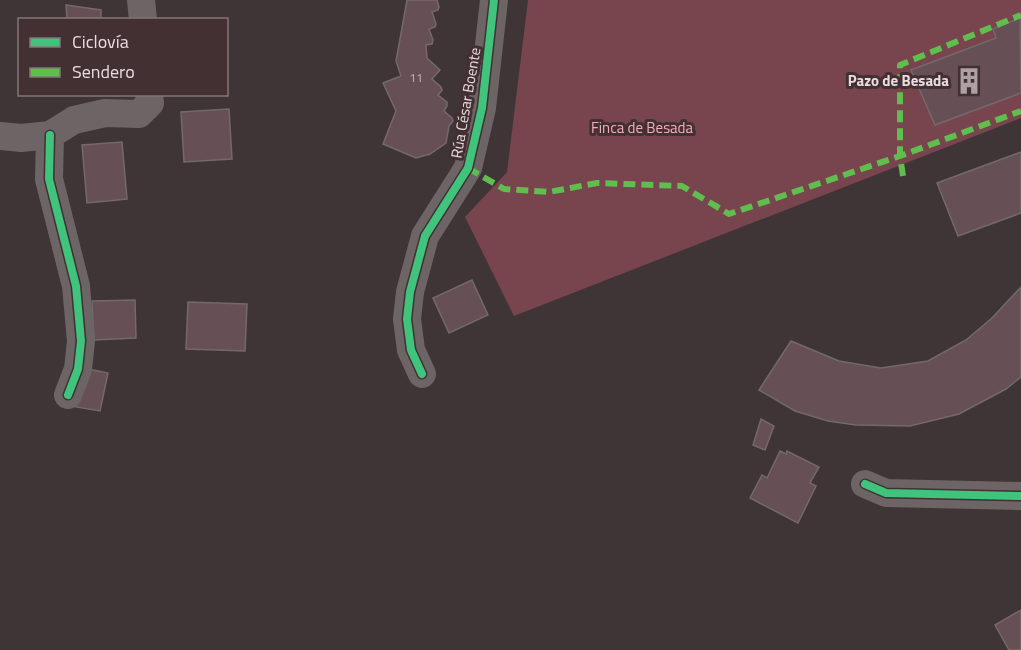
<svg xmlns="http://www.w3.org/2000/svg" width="1021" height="650" font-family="'Titillium Web',sans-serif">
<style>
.green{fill:#78444e}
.building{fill:#665055;stroke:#73696b;stroke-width:1.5}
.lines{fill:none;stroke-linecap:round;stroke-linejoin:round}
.minor{stroke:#6c6465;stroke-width:28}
.quiet{stroke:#5fbe4e;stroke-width:6;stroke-dasharray:12 6;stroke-linecap:butt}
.cycleway-casing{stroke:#433033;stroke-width:11}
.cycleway{stroke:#40c37c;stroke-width:8}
.labels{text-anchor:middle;stroke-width:6;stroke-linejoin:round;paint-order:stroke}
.number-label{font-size:12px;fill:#c8b9bc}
.poi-label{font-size:15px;font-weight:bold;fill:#e9dcde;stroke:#433033;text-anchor:end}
.street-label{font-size:15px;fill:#e9dcde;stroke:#433033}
.park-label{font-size:15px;fill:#f8adba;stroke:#433033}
</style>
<rect width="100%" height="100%" fill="#3f3436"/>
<polygon class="green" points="528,0 1021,0 1021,118 514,316 465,217 507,172"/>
<g class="building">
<polygon points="407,0 437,0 439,7 438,10 432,12 436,24 435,27 429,29 433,40 432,44 426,45 427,58 440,70 432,79 441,87 442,90 438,95 447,102 447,106 444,111 452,118 453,121 449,126 446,143 430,154 416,158 383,144 396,111 383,83 401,76 396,61"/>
<polygon points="66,5 101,10 101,20 67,20"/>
<polygon points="1020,18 1021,93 935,125 911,70 996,38 993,29"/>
<polygon points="229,109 232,159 184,162 181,112"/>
<polygon points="122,142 127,199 87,203 82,145"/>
<polygon points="1021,152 1021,213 958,236 937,183"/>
<polygon points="472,280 488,315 449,333 433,298"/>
<polygon points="1021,287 1021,377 1006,389 959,414 910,426 856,425 828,421 795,411 759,390 791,341 839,361 881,368 928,361 966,340 992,318"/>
<polygon points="135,300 136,338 94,340 92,301"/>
<polygon points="188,302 247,304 245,351 186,349"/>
<polygon points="84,368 108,373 100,411 76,407"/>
<polygon points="761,419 774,426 765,450 753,445"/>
<polygon points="780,451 786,454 787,451 819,467 810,483 816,486 798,523 750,498 762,475 767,478"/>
<polygon points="1021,610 1021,650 1009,650 995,625"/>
</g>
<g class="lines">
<g class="minor">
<polyline points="141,0 143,20"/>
<polyline points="50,135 49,179 76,286 81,341 78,369 68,395"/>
<polyline points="0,136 21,138 50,135 74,120 105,113 139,114 150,103 149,94"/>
<polyline points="422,374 411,350 407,319 410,292 425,236 468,168 482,108 494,0"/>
<polyline points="865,484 886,493 1021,496"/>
</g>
<g class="quiet">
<polyline points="468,168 504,189 549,192 597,183 682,186 729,214 900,156 1021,111"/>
<polyline points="903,176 900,156 900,65 1021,15"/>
</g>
<defs>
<g id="cycleway">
<polyline points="50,135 49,179 76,286 81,341 78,369 68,395"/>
<polyline points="422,374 411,350 407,319 410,292 425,236 468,168 482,108 494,0"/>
<polyline points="865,484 886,493 1021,496"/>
</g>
</defs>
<use href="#cycleway" class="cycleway-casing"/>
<use href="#cycleway" class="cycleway"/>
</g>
<defs>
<symbol id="building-bare" viewBox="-9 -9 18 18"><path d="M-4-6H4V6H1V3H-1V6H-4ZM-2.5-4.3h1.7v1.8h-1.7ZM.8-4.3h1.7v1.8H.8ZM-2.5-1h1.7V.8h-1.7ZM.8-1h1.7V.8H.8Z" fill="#aea1a3" stroke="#433033" stroke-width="2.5" paint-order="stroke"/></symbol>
</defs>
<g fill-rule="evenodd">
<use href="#building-bare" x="950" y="62" width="38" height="38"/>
</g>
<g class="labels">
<g class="number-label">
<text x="416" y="82">11</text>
</g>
<g class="poi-label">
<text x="949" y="86">Pazo de Besada</text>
</g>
<g class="street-label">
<text transform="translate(466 103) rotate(-80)" y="5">Rúa César Boente</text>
</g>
<g class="park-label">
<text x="642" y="133">Finca de Besada</text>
</g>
</g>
<rect x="18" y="18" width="210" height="78" fill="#433033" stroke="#857577" stroke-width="1.5"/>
<rect x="30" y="38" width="30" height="9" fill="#40c37c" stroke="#857577" stroke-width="1.5"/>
<text x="72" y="48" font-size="18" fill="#e9dcde">Ciclovía</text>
<rect x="30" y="68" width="30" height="9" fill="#5fbe4e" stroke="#857577" stroke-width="1.5"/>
<text x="72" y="78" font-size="18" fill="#e9dcde">Sendero</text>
</svg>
